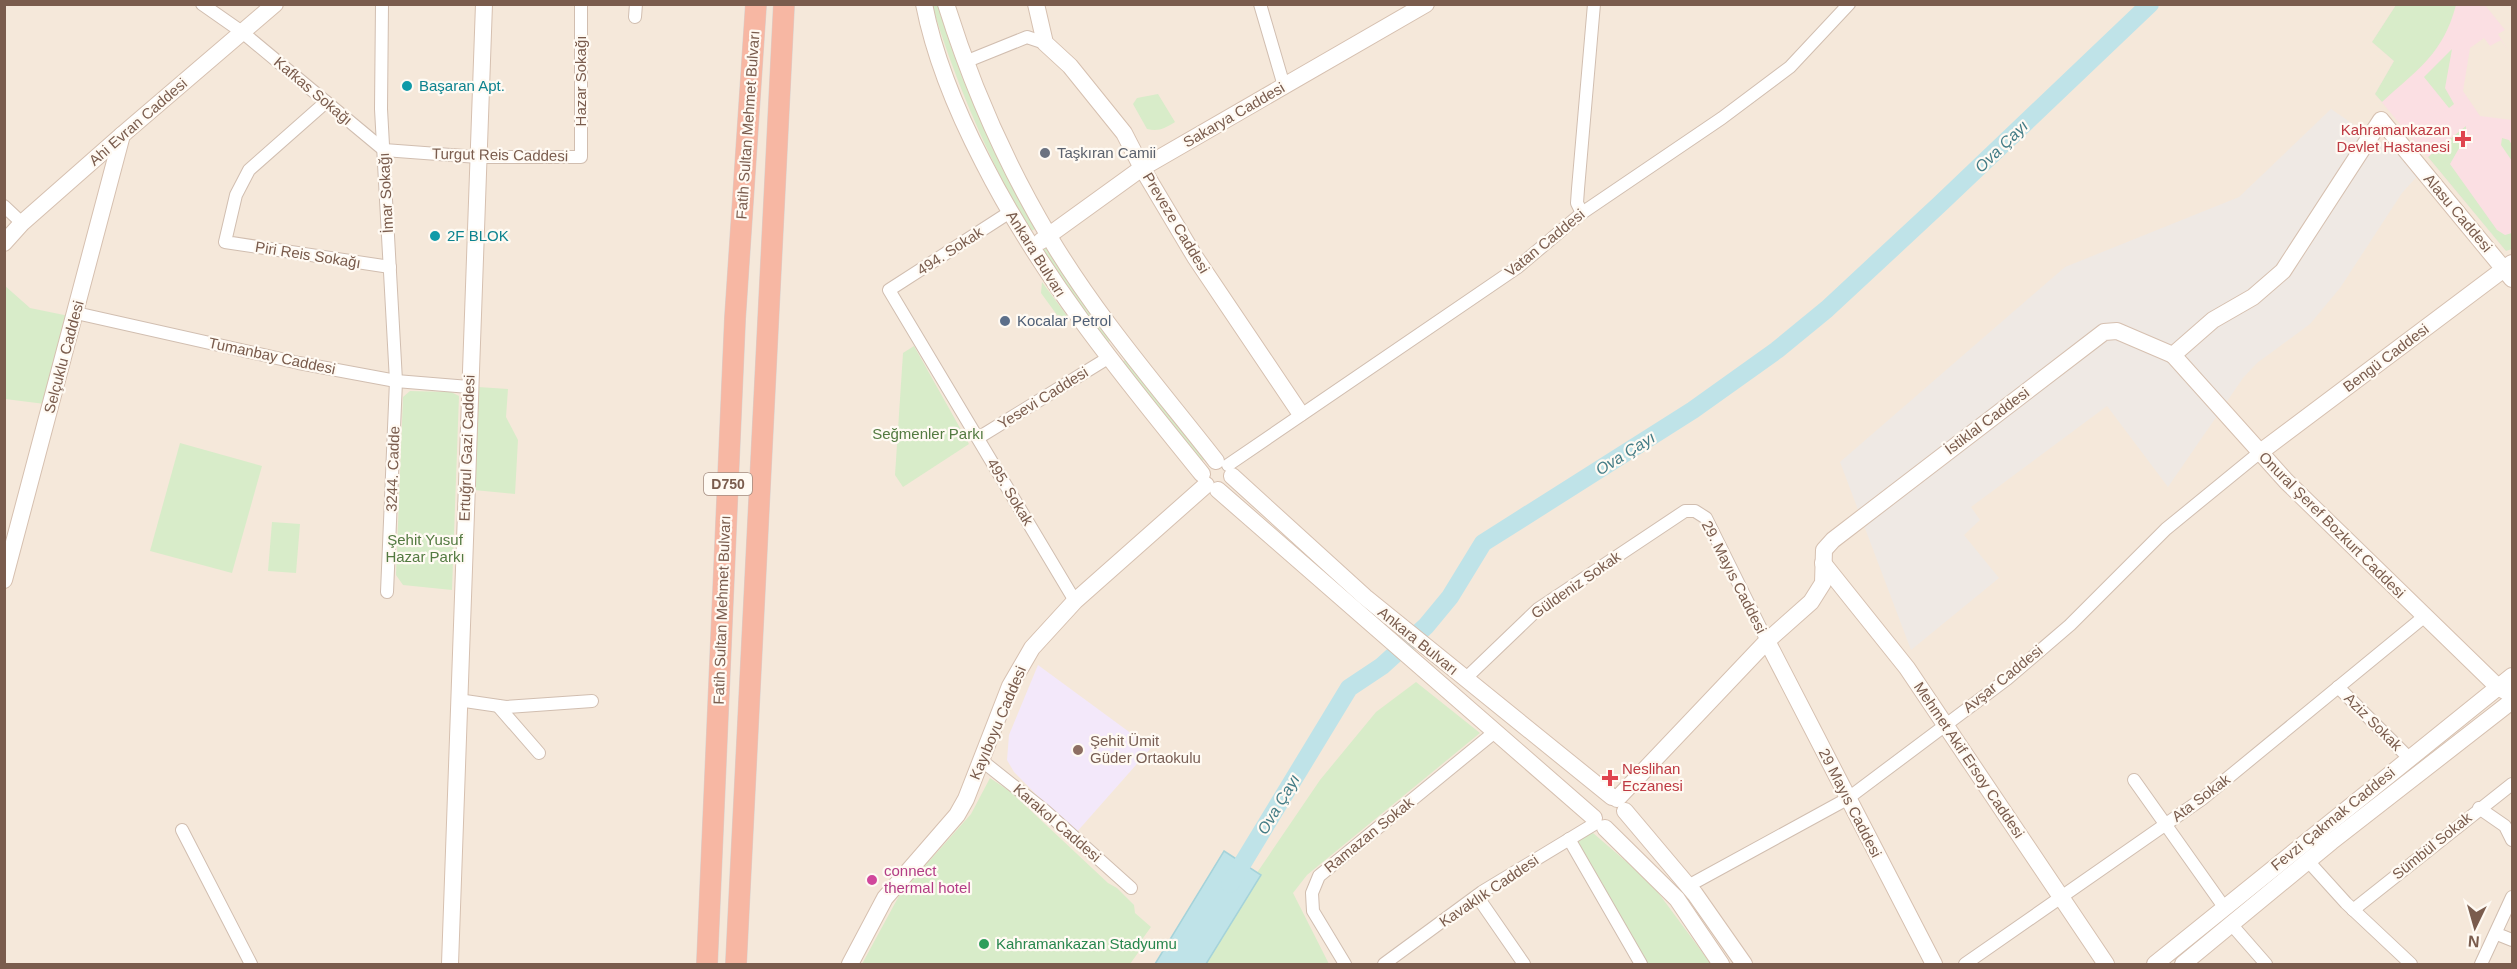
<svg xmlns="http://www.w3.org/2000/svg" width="2517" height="969" font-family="Helvetica,sans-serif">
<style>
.residential{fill:#f5e8da}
.industrial{fill:#efe9e4}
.education{fill:#f3e8fa}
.medical{fill:#fbdfe3}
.green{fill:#d8ecc9}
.water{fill:#bfe3e8;stroke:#a5d3da;stroke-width:1.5}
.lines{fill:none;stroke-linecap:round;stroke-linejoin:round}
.river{stroke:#bfe3e8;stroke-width:18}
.street-casing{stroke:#d1beb0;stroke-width:14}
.secondary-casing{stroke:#d6c0b0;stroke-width:18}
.highway-casing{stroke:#dad1cd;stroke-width:22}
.street{stroke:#fff;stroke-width:12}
.secondary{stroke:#fff;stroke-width:16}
.highway{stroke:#f7b7a3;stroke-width:21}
.culture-dot{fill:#0f9aa8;stroke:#fffaf3;stroke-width:2}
.health-dot{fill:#e0444e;stroke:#fffaf3;stroke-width:2}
.worship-dot{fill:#6b7280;stroke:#fffaf3;stroke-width:2}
.service-dot{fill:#5c6f8a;stroke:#fffaf3;stroke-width:2}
.education-dot{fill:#8d6e63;stroke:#fffaf3;stroke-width:2}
.hotel-dot{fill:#d1479c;stroke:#fffaf3;stroke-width:2}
.leisure-dot{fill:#2e9e5b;stroke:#fffaf3;stroke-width:2}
.labels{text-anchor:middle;stroke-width:4.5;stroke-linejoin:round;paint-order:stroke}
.shield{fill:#fffaf3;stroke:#a28b7f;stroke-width:1.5}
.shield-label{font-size:14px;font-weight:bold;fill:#7a5c4d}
.street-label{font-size:15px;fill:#7a5c4d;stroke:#fffaf3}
.culture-label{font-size:15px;fill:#0d838f;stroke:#fffaf3;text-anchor:start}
.health-label{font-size:15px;fill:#be3a42;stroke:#fffaf3;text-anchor:end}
.worship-label{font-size:15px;fill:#5b616d;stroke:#fffaf3;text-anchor:start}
.service-label{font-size:15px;fill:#4e5e75;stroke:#fffaf3;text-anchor:start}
.park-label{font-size:15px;fill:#537a41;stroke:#fffaf3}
.education-label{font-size:15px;fill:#785e54;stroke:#fffaf3;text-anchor:start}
.hotel-label{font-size:15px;fill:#b23c85;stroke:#fffaf3;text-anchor:start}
.leisure-label{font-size:15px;fill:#27864d;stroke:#fffaf3;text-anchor:start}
.water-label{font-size:16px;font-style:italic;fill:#437c86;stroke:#fffaf3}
</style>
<rect width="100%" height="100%" fill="#fdf6ec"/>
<rect class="residential" x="5" y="5" width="2507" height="959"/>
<polygon class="industrial" points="2331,109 2422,171 2402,193 2340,288 2310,324 2257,363 2243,378 2168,487 2107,406 1971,507 1980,520 1964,535 1999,578 1911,650 1840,462 2065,267 2239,197"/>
<polygon class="education" points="1038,665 1151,748 1075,834 1014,772 1007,760 1009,735"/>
<polygon class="medical" points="2396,5 2485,5 2505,30 2498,34 2509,52 2501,40 2490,46 2484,38 2470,48 2463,91 2480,116 2512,120 2512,249 2506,251 2375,94 2394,61 2372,42"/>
<g class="green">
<path d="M932 5H938C960 84 996 156 1035 229L1029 232C989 158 956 85 932 5Z"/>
<path d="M2396 5H2456C2443 54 2418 69 2382 102L2375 94 2394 61 2372 42Z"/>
<polygon points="2452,49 2445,88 2454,104 2449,108 2424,77"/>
<path d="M1158 94 1175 122C1165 128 1159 132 1147 129L1133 104 1137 98Z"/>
<polygon points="2466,126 2466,136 2450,164 2497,230 2505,235 2512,233 2512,249 2506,251 2428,157"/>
<polygon points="2502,138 2509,140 2512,145 2512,161 2501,145"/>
<polygon points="1045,246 1110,341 1105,344 1040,250"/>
<polygon points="1042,282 1068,317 1057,315 1041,293"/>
<polygon points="4,285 30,308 69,316 45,404 5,399"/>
<polygon points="914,346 969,444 903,487 895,475 903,353"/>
<polygon points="1125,360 1206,458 1202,461 1121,363"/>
<polygon points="478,387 508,389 506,417 518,440 515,494 474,490"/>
<polygon points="410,391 451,392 459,396 452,590 403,585 396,575 403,397"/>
<polygon points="180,443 262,466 232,573 150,551"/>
<polygon points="272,522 300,524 296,573 268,571"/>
<polygon points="1416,682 1480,733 1307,875 1293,893 1329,964 1201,964 1250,883 1320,780 1376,712"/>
<polygon points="990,778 1011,792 1108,883 1117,888 1134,905 1135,913 1151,927 1138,945 1140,950 1130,964 862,964 900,894 971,814"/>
<polygon points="1593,833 1651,883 1711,964 1646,964 1569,839"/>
</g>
<polygon class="water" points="1224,851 1261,875 1206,964 1155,964"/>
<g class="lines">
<polyline class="river" points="1230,884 1349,688 1382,666 1426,626 1450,597 1483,543 1693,410 1777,350 1827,309 1940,204 2150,4"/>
<defs>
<g id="street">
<polyline points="202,4 242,32 384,150 478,157 581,157 581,4"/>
<polyline points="382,4 381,109 396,381 387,592"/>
<polyline points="1260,4 1284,86"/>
<polyline points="635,17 636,4"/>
<polyline points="965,62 1027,37 1045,43"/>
<polyline points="326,102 249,170 236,195 225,242 390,267"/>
<polyline points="4,206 22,223"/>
<polyline points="1010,212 889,290 1075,601"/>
<polyline points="1582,213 1577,203 1578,189 1594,4"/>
<polyline points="76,313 299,363 396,381 469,387"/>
<polyline points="978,438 1108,358"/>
<polyline points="1228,465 1518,267 1582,213 1722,118 1790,67 1849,4"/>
<polyline points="1465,679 1538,609 1685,511 1695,511 1706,518 1767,641"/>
<polyline points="2338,687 2408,757"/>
<polyline points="458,700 506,707 592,701"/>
<polyline points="498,706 539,753"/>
<polyline points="981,760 1044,810 1131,888"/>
<polyline points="2134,780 2224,907"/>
<polyline points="2479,808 2505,826 2512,840"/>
<polyline points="182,830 251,964"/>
<polyline points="1569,839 1641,964"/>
<polyline points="2308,861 2346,903 2411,964"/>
<polyline points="1688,886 1847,799 2007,679 2070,625 2166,529 2259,453"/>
<polyline points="1477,896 1524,964"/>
<polyline points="2353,910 2512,784"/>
<polyline points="2231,924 2266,964"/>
<polyline points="2497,934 2512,940"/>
<polyline points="1345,964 1313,911 1312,893 1319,876 1496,731"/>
<polyline points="1384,964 1482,892 1596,823"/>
<polyline points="1965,964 2202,799 2425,616"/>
<polyline points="2481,964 2512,897"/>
</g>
<g id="secondary">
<path d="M924 4C935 60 957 112 983 162 1042 278 1120 373 1202 474"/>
<path d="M946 4C971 84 1007 166 1050 238 1097 317 1159 388 1216 461"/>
<polyline points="1036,4 1045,43 1070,66 1124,133 1142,168 1195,257 1300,413"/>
<polyline points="1041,241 1142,168 1426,4"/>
<polyline points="4,243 22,223 122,135 275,4"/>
<polyline points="2173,355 2286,481 2498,687 2512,695"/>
<polyline points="2259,453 2512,263"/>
<polyline points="1232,476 1365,597 1612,797"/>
<polyline points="1218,490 1594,818"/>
<polyline points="1823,563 1907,668 2106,964"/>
<polyline points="4,580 122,135"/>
<polyline points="1767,641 1934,964"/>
<polyline points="1617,799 1767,641 1811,602 1823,583 1824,550 1833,540 2104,332 2117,331 2173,355 2213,320 2253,297 2283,271 2381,120 2512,279"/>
<polyline points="1625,811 1695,894 1744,964"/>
<polyline points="1605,828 1677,899 1721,964"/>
<polyline points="450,964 484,4"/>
<polyline points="850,964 885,898 957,815 966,799 1010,686 1032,648 1075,601 1206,485"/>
<polyline points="2155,964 2512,676"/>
<polyline points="2183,964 2331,842 2512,701"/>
</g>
<g id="highway">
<polyline points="707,964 735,319 756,4"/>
<polyline points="736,964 784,4"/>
</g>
</defs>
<use href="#street" class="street-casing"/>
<use href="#secondary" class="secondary-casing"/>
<use href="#highway" class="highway-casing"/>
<use href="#street" class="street"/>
<use href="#secondary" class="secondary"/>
<use href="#highway" class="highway"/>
</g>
<g class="culture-dot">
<circle cx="407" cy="86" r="6"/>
<circle cx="435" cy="236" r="6"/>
</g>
<g class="health-dot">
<path d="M2460 130h6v6h6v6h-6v6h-6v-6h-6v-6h6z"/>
<path d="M1607 769h6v6h6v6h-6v6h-6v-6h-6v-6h6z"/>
</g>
<circle class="worship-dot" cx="1045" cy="153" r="6"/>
<circle class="service-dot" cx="1005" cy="321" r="6"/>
<circle class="education-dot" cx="1078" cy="750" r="6"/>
<circle class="hotel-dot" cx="872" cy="880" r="6"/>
<circle class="leisure-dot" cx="984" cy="944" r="6"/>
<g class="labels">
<rect class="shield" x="704" y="473" width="48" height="22" rx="4.5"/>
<g class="shield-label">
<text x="728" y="489">D750</text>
</g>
<g class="street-label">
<text transform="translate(581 81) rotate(-90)" y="5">Hazar Sokağı</text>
<text transform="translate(313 91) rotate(40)" y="5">Kafkas Sokağı</text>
<text transform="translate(1234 115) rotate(-30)" y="5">Sakarya Caddesi</text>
<text transform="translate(138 122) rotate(-41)" y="5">Ahi Evran Caddesi</text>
<text transform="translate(748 125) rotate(-86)" y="5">Fatih Sultan Mehmet Bulvarı</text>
<text transform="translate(500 155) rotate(1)" y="5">Turgut Reis Caddesi</text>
<text transform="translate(386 193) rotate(-93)" y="5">İmar Sokağı</text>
<text transform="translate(2458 213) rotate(50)" y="5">Alasu Caddesi</text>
<text transform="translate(1176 223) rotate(59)" y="5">Preveze Caddesi</text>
<text transform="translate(1545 243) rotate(-39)" y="5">Vatan Caddesi</text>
<text transform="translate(950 251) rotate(-33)" y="5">494. Sokak</text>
<text transform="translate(1036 254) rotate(58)" y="5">Ankara Bulvarı</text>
<text transform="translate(308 255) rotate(9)" y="5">Piri Reis Sokağı</text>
<text transform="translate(272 356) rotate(12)" y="5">Tumanbay Caddesi</text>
<text transform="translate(64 357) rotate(-75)" y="5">Selçuklu Caddesi</text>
<text transform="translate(2386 358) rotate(-37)" y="5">Bengü Caddesi</text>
<text transform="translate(1043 398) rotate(-32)" y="5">Yesevi Caddesi</text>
<text transform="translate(1987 421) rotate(-37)" y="5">İstiklal Caddesi</text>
<text transform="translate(467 448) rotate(-88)" y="5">Ertuğrul Gazi Caddesi</text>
<text transform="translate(393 469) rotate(-88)" y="5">3244. Cadde</text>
<text transform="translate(1010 492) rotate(59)" y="5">495. Sokak</text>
<text transform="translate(2332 525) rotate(45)" y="5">Onural Şeref Bozkurt Caddesi</text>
<text transform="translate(1734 577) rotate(63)" y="5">29. Mayıs Caddesi</text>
<text transform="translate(1576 585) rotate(-35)" y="5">Güldeniz Sokak</text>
<text transform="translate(722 610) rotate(-88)" y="5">Fatih Sultan Mehmet Bulvarı</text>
<text transform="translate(1418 641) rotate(39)" y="5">Ankara Bulvarı</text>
<text transform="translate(2003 679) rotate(-39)" y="5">Avşar Caddesi</text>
<text transform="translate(2373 722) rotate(45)" y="5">Aziz Sokak</text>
<text transform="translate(998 723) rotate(-67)" y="5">Kayıboyu Caddesi</text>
<text transform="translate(1969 760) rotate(56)" y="5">Mehmet Akif Ersoy Caddesi</text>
<text transform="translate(2201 798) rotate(-37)" y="5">Ata Sokak</text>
<text transform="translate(1850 803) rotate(63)" y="5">29 Mayıs Caddesi</text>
<text transform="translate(2333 819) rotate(-39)" y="5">Fevzi Çakmak Caddesi</text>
<text transform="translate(1057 823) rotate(41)" y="5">Karakol Caddesi</text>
<text transform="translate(1369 835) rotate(-39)" y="5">Ramazan Sokak</text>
<text transform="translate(2432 846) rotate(-39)" y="5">Sümbül Sokak</text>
<text transform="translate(1489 891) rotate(-34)" y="5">Kavaklık Caddesi</text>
</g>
<g class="culture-label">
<text x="419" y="91">Başaran Apt.</text>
<text x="447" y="241">2F BLOK</text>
</g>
<g class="health-label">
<text x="2450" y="135">Kahramankazan<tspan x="2450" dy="17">Devlet Hastanesi</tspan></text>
<text x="1622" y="774" text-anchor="start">Neslihan<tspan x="1622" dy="17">Eczanesi</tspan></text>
</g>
<g class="worship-label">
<text x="1057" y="158">Taşkıran Camii</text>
</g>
<g class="service-label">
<text x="1017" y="326">Kocalar Petrol</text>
</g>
<g class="park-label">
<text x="928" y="439">Seğmenler Parkı</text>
<text x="425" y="545">Şehit Yusuf<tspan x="425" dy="17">Hazar Parkı</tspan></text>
</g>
<g class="education-label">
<text x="1090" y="746">Şehit Ümit<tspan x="1090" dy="17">Güder Ortaokulu</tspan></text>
</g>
<g class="hotel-label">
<text x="884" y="876">connect<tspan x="884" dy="17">thermal hotel</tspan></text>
</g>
<g class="leisure-label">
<text x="996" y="949">Kahramankazan Stadyumu</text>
</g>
<g class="water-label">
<text transform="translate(2001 146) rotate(-44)" y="6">Ova Çayı</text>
<text transform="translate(1625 453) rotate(-32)" y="6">Ova Çayı</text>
<text transform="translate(1278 804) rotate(-59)" y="6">Ova Çayı</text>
</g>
</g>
<rect width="2517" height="969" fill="none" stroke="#7a5c4d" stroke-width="12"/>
<g transform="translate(2475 927) rotate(185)" stroke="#fffaf3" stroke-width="4.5" paint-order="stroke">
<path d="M0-4.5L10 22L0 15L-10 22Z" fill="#7a5c4d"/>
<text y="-9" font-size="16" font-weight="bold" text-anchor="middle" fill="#7a5c4d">N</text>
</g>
</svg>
